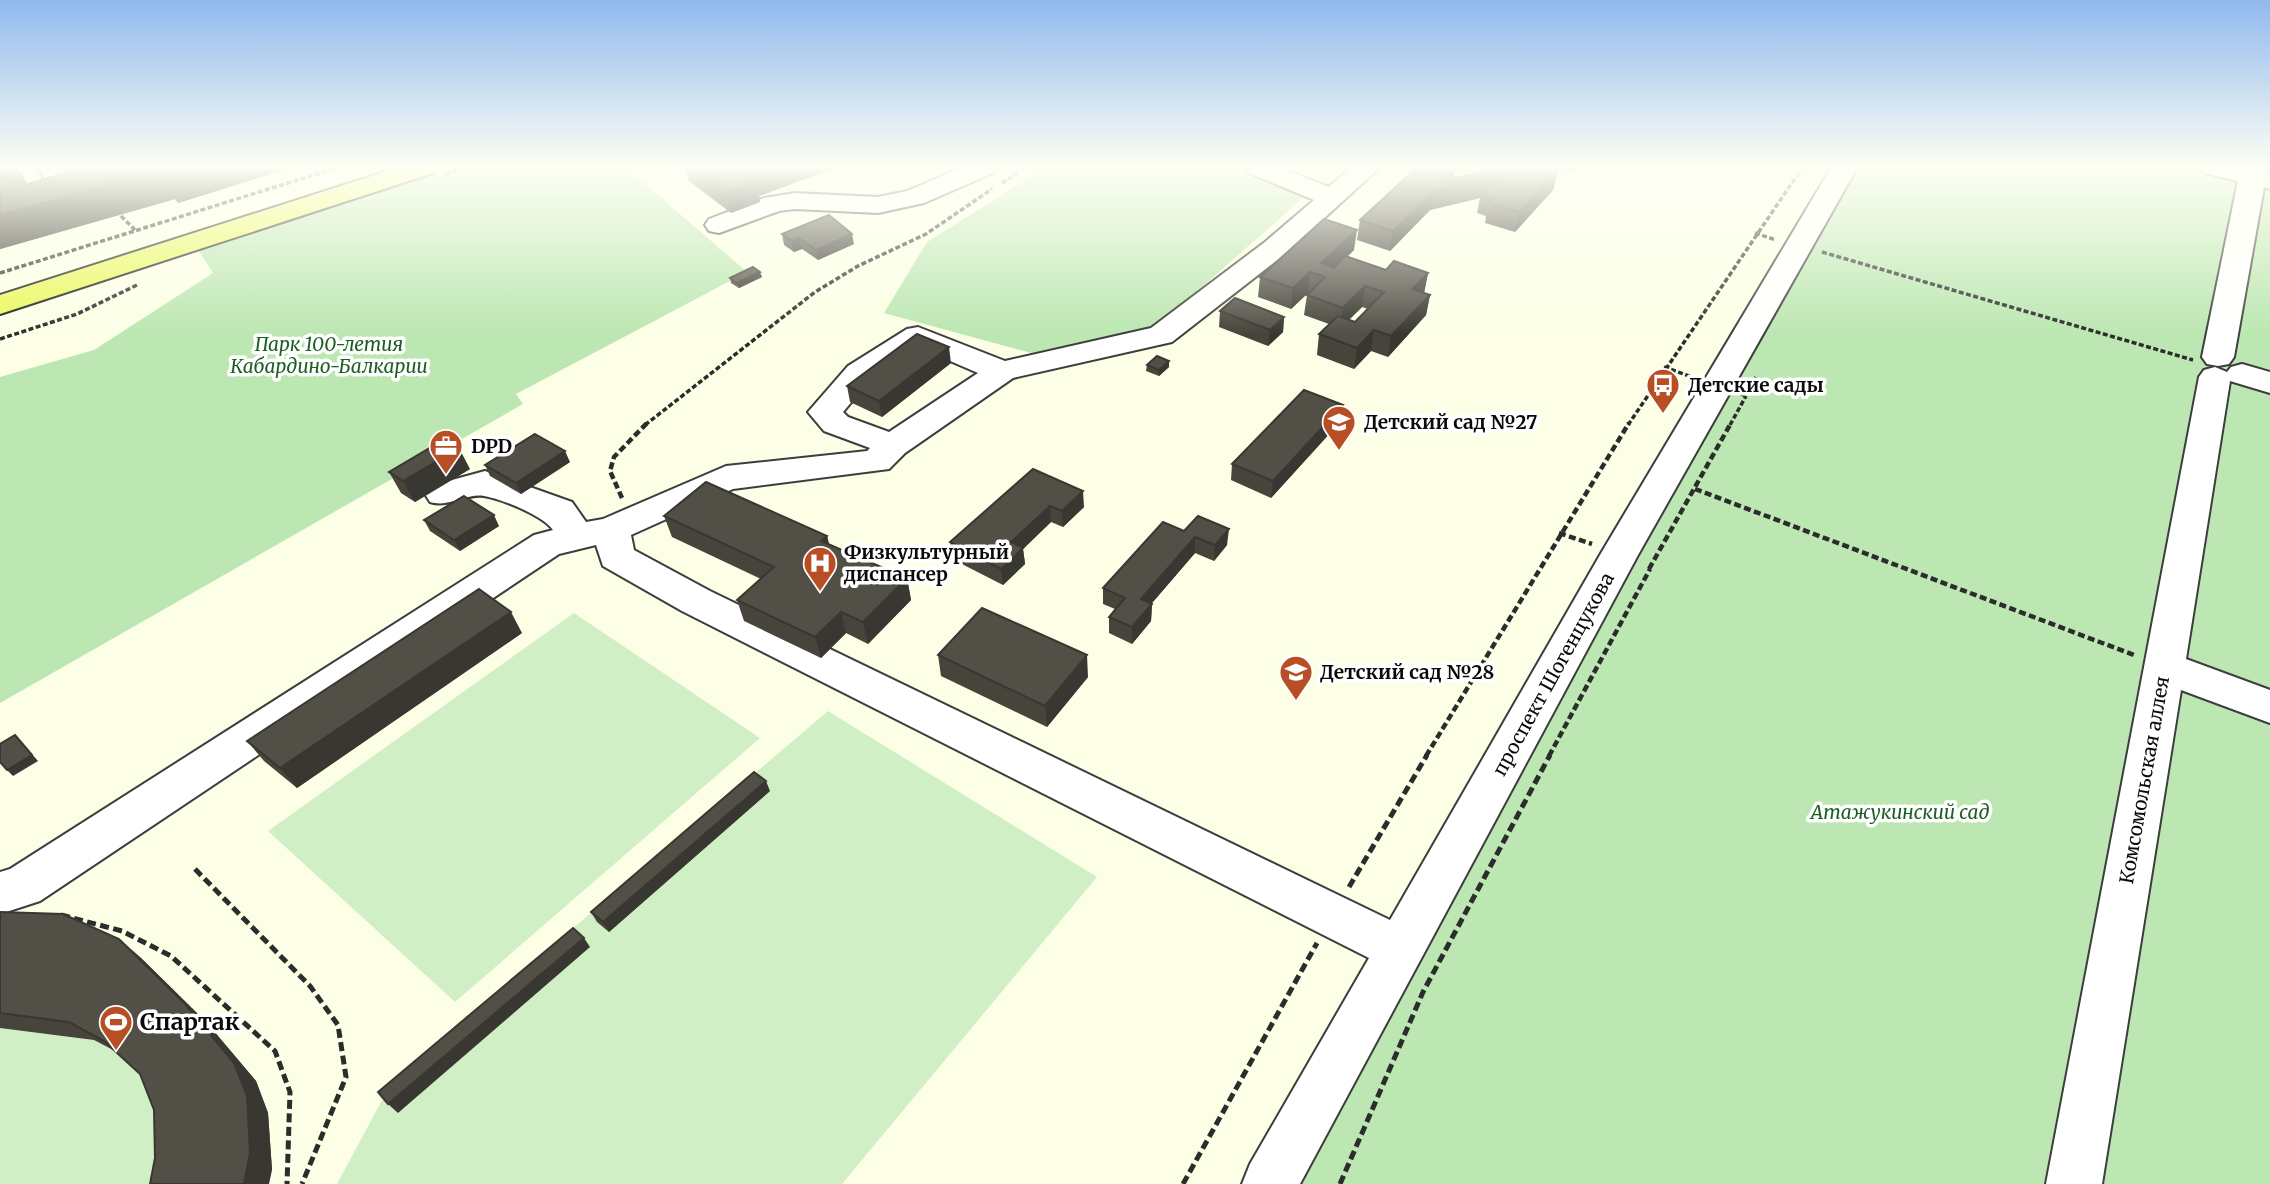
<svg xmlns="http://www.w3.org/2000/svg" width="2270" height="1184" font-family="Merriweather,serif">
<style>
.green{fill:#bce7b2}
.pitch{fill:#d1efc4}
.lines{fill:none;stroke-linecap:round;stroke-linejoin:round}
.minor-casing{stroke:#3d3d3d;stroke-width:4}
.major-casing{stroke:#1b1b1b;stroke-width:4}
.path-far2{stroke:#2c2c2c;stroke-width:3.5;stroke-dasharray:5 2.5;stroke-linecap:butt}
.path-far1{stroke:#2c2c2c;stroke-width:4.5;stroke-dasharray:7 3.5;stroke-linecap:butt}
.path{stroke:#2c2c2c;stroke-width:5;stroke-dasharray:9 4.5;stroke-linecap:butt}
.minor{fill:#fff;fill-rule:evenodd}
.major{fill:#eaf85d;fill-rule:evenodd}
.wall{fill:#47443c;fill-rule:evenodd}
.shaded-wall{fill:#393731}
.building{fill:#524f46;stroke:#393731;stroke-width:2}
.labels{text-anchor:middle;stroke-width:7;stroke-linejoin:round;paint-order:stroke}
.park-label{font-size:19px;font-style:italic;fill:#1c5f25;stroke:#fff}
.poi-label{font-size:19px;font-weight:bold;fill:#0a0a0a;stroke:#fff;text-anchor:start}
.street-label{font-size:19px;fill:#0a0a0a;stroke:#fff}
.near-poi-label{font-size:23px;font-weight:bold;fill:#0a0a0a;stroke:#fff;text-anchor:start}
</style>
<rect width="100%" height="100%" fill="#fcffe6"/>
<g class="green">
<polygon points="450,168 627,168 747,272 516,394 523,404 0,703 0,377 94,350 213,273 199,251"/>
<polygon points="1044,168 1241,168 1305,196 1151,332 1035,354 884,313 927,242"/>
<polygon points="1844,168 2270,168 2270,1184 1270,1184"/>
</g>
<g class="pitch">
<polygon points="574,613 760,738 455,1002 268,831"/>
<polygon points="828,711 1097,877 842,1184 337,1184 381,1102 411,1066"/>
<polygon points="0,929 86,933 141,958 207,1023 256,1081 268,1113 269,1184 0,1184"/>
</g>
<g class="lines">
<defs>
<g id="minor">
<polygon points="38,168 64,168 78,190 74,196 56,196"/>
<polygon points="961,168 997,168 993,173 924,203 878,213 795,209 779,211 719,233 709,231 705,225 709,219 764,198 795,193 878,197 907,191"/>
<path d="M1245 168H1281L1329 187 1350 168H1379L1285 254 1172 342 1013 378 905 453 889 469 733 489 631 535 634 550 710 591 1390 920 1600 555 1831 168H1857L1638 555 1300 1184H1242L1250 1164 1369 958 682 611 603 566 596 545 559 554 40 901 0 914V872L10 869 534 535 553 530C544 516 502 499 484 496 466 493 450 508 430 502L425 494 430 486 485 471 572 502 586 522 603 519 726 466 867 451 870 448 824 431 808 412 848 366 907 329 918 327 1005 361 1151 328 1265 242 1314 200 1249 173ZM920 348 978 373 889 432 848 417 843 412 870 380Z"/>
<polygon points="2201,168 2267,168 2266,172 2270,173 2270,189 2264,187 2234,357 2229,364 2218,366 2207,364 2202,357 2238,181 2205,173"/>
<polygon points="2242,364 2270,372 2270,393 2230,381 2186,659 2270,690 2270,723 2181,690 2102,1184 2046,1184 2199,377 2204,370 2215,367 2227,372 2231,367"/>
</g>
<polygon id="major" points="397,168 437,168 433,173 0,314 0,295"/>
</defs>
<use href="#minor" class="minor-casing"/>
<use href="#major" class="major-casing"/>
<g class="path-far2">
<polyline points="445,174 464,168"/>
<polyline points="1002,183 1025,168"/>
<polyline points="121,216 135,230"/>
<polyline points="1755,233 1776,240"/>
<polyline points="1822,252 2193,360"/>
<polyline points="0,273 336,168"/>
<polyline points="0,339 77,314 137,285"/>
<polyline points="1664,367 1692,377"/>
<polyline points="1741,394 1746,396 1756,377"/>
<polyline points="645,425 815,292 858,266 926,234 992,189"/>
<polyline points="1628,425 1802,168"/>
<polyline points="1730,425 1746,396"/>
</g>
<g class="path-far1">
<polyline points="1695,489 2134,655"/>
<polyline points="622,498 610,471 614,457 647,423"/>
<polyline points="1559,533 1592,544"/>
<polyline points="1649,569 1731,423"/>
<polyline points="1426,756 1629,423"/>
<polyline points="1549,756 1650,569"/>
</g>
<g class="path">
<polyline points="195,869 310,986 338,1025 346,1077 302,1184"/>
<polyline points="1349,887 1427,755"/>
<polyline points="61,915 122,931 171,956 275,1051 290,1092 287,1184"/>
<polyline points="1183,1184 1317,943"/>
<polyline points="1340,1184 1423,992 1550,755"/>
</g>
<use href="#minor" class="minor"/>
<use href="#major" class="major"/>
</g>
<g class="wall">
<polygon points="0,168 18,171 17,171 18,173 20,173 28,184 83,168 289,168 178,203 175,199 0,249"/>
<polygon points="686,168 831,168 831,169 759,196 760,202 731,213 689,181"/>
<polygon points="1558,168 1575,168 1572,172"/>
<polygon points="1518,170 1558,171 1553,190 1515,232 1485,223 1486,216 1477,213 1480,198 1430,210 1390,251 1357,240 1360,220 1453,178"/>
<polygon points="782,234 854,244 818,260 802,249 794,252 784,245"/>
<path d="M1354 250 1347 257 1386 270 1428 273 1424 293 1430 295 1426 315 1388 357 1371 351 1354 369 1317 355 1319 334 1329 324 1304 315 1307 295 1309 293H1308L1291 309 1258 297 1260 277ZM1362 307 1368 309 1355 322 1349 320Z"/>
<polygon points="762,277 739,288 731,283 730,278"/>
<polygon points="1220,311 1284,317 1283,332 1268,346 1219,327"/>
<polygon points="951,363 882,417 850,402 847,386"/>
<polygon points="1147,365 1169,367 1159,376 1146,371"/>
<polygon points="1343,405 1341,421 1271,498 1231,480 1232,464"/>
<polygon points="570,462 521,494 490,476 485,465"/>
<polygon points="470,469 415,502 401,493 389,472"/>
<polygon points="1033,469 1084,507 1063,527 1051,522 1023,549 1025,564 1003,585 952,559 950,542"/>
<polygon points="664,516 827,536 829,544 907,578 911,600 868,644 846,633 821,658 744,621 737,600 761,579 672,537"/>
<polygon points="424,520 499,526 460,551 430,531"/>
<polygon points="1184,531 1227,545 1214,561 1195,553 1151,604 1152,604 1151,621 1132,644 1109,633 1109,617 1115,609 1103,604 1103,588"/>
<polygon points="522,633 297,788 264,761 247,741"/>
<polygon points="938,655 1088,677 1047,727 941,676"/>
<polygon points="770,791 609,932 597,922 591,912"/>
<polygon points="0,912 119,939 141,958 207,1023 256,1081 268,1113 272,1170 155,1158 154,1110 140,1074 117,1052 94,1040 0,1028"/>
</g>
<g class="shaded-wall">
<polygon points="0,168 16,168 21,178 23,177 41,204 159,171 175,199 0,249"/>
<polygon points="184,168 289,168 178,203 161,175"/>
<polygon points="777,168 831,169 759,196 760,202 731,213 726,193 750,178"/>
<polygon points="1455,171 1452,187 1498,176 1481,193 1480,198 1430,210 1390,251 1393,231"/>
<polygon points="1558,171 1553,190 1515,232 1520,212"/>
<polygon points="1357,230 1354,250 1325,277 1321,263"/>
<polygon points="852,234 854,244 818,260 816,250"/>
<polygon points="799,238 802,249 794,252 792,241"/>
<polygon points="760,272 762,277 739,288 737,283"/>
<polygon points="1310,272 1308,293 1291,309 1293,288"/>
<polygon points="1428,273 1424,293 1412,289"/>
<polygon points="1365,286 1362,307 1340,328 1343,308"/>
<polygon points="1430,295 1426,315 1388,357 1391,336"/>
<polygon points="1284,317 1283,332 1268,346 1270,330"/>
<polygon points="1374,330 1371,351 1354,369 1357,348"/>
<polygon points="949,347 951,363 882,417 879,401"/>
<polygon points="1169,361 1169,367 1159,376 1159,370"/>
<polygon points="1343,405 1341,421 1271,498 1273,481"/>
<polygon points="459,448 470,469 415,502 403,481"/>
<polygon points="565,451 570,462 521,494 516,483"/>
<polygon points="1083,491 1084,507 1063,527 1062,511"/>
<polygon points="1050,506 1051,522 1023,549 1025,564 1003,585 1001,569 1011,542"/>
<polygon points="494,515 499,526 460,551 454,540"/>
<polygon points="1229,529 1227,545 1214,561 1215,545"/>
<polygon points="827,536 832,557 821,541"/>
<polygon points="1195,537 1195,553 1141,616 1141,599"/>
<polygon points="907,578 911,600 868,644 863,622"/>
<polygon points="1152,604 1151,621 1132,644 1132,627"/>
<polygon points="511,612 522,633 297,788 280,768"/>
<polygon points="841,612 846,633 821,658 815,637"/>
<polygon points="1087,655 1088,677 1047,727 1045,706"/>
<polygon points="15,735 38,761 13,776 7,770"/>
<polygon points="766,781 770,791 609,932 603,922"/>
<polygon points="584,938 590,947 398,1113 388,1104"/>
<polygon points="119,939 141,958 207,1023 256,1081 268,1113 272,1170 269,1184 244,1184"/>
</g>
<g class="building">
<polygon points="82,168 184,168 161,175 159,171 0,215 0,178 20,173 23,177 17,179 24,185"/>
<polygon points="693,168 777,168 750,178 756,182 726,193"/>
<polygon points="1416,168 1446,168 1455,171 1445,180 1500,168 1512,168 1518,170 1520,168 1548,168 1558,171 1520,212 1489,203 1495,197 1481,193 1498,176 1434,191 1393,231 1360,220"/>
<polygon points="829,215 852,234 816,250 799,238 792,241 782,234"/>
<polygon points="1324,219 1357,230 1321,263 1334,268 1345,256 1386,270 1394,261 1428,273 1412,289 1430,295 1391,336 1374,330 1357,348 1319,334 1338,316 1355,322 1384,292 1365,286 1343,308 1307,295 1325,277 1310,272 1293,288 1260,277"/>
<polygon points="753,267 760,272 737,283 730,278"/>
<polygon points="1235,298 1284,317 1270,330 1220,311"/>
<polygon points="917,334 949,347 879,401 847,386"/>
<polygon points="1157,356 1169,361 1159,370 1147,365"/>
<polygon points="1304,390 1343,405 1273,481 1232,464"/>
<polygon points="535,434 565,451 516,483 485,465"/>
<polygon points="445,439 459,448 403,481 389,472"/>
<polygon points="1033,469 1083,491 1062,511 1050,506 1011,542 1023,548 1001,569 950,542"/>
<polygon points="706,482 827,536 821,541 907,578 863,622 841,612 815,637 737,600 774,567 664,516"/>
<polygon points="464,496 494,515 454,540 424,520"/>
<polygon points="1198,516 1229,529 1215,545 1195,537 1141,599 1152,604 1132,627 1109,617 1125,598 1103,588 1163,522 1184,531"/>
<polygon points="479,589 511,612 280,768 247,741"/>
<polygon points="982,608 1087,655 1045,706 938,655"/>
<polygon points="15,735 32,755 7,770 0,762 0,744"/>
<polygon points="754,772 766,781 603,922 591,912"/>
<polygon points="0,912 63,914 119,939 185,1004 234,1063 247,1096 250,1153 244,1184 150,1184 155,1158 154,1110 140,1074 104,1041 69,1022 0,1013"/>
<polygon points="573,928 584,938 388,1104 378,1092"/>
</g>
<linearGradient id="sky" x2="0" y2="1"><stop stop-color="#90b9ed"/><stop offset="0.5" stop-color="#fefff4"/><stop offset="1" stop-color="#fefff4" stop-opacity="0"/></linearGradient>
<rect width="2270" height="334" fill="url(#sky)"/>
<defs>
<symbol id="bus-pin" viewBox="-11 -11 22 30"><path d="M0 17L-7.5 6A9.5 9.5 0 1 1 7.5 6Z" fill="#b74e24" stroke="#fff"/><path d="M-5-6H5V4H4V6H2V4H-2V6H-4V4H-5ZM-3.5-4V0h7V-4ZM-3.5 1.2v1.5H-2V1.2ZM2 1.2v1.5H3.5V1.2Z" fill="#fff"/></symbol>
<symbol id="school-pin" viewBox="-11 -11 22 30"><path d="M0 17L-7.5 6A9.5 9.5 0 1 1 7.5 6Z" fill="#b74e24" stroke="#fff"/><path d="M0-5L7-2L0 1L-7-2ZM-4 1L0 2.5L4 1V4Q0 6-4 4Z" fill="#fff"/></symbol>
<symbol id="office-pin" viewBox="-11 -11 22 30"><path d="M0 17L-7.5 6A9.5 9.5 0 1 1 7.5 6Z" fill="#b74e24" stroke="#fff"/><path d="M-6-3h4V-5.5h4V-3h4V5H-6ZM-1-4.5V-3h2v-1.5ZM-6 0V1H6V0Z" fill="#fff"/></symbol>
<symbol id="hospital-pin" viewBox="-11 -11 22 30"><path d="M0 17L-7.5 6A9.5 9.5 0 1 1 7.5 6Z" fill="#b74e24" stroke="#fff"/><path d="M-5-5h3v3.5h4V-5h3V5h-3V1.5h-4V5h-3Z" fill="#fff"/></symbol>
<symbol id="stadium-pin" viewBox="-11 -11 22 30"><path d="M0 17L-7.5 6A9.5 9.5 0 1 1 7.5 6Z" fill="#b74e24" stroke="#fff"/><path d="M0-5a6.5 5 0 1 0 0 10a6.5 5 0 1 0 0-10ZM-3.5-1.8h7v3.6h-7Z" fill="#fff"/></symbol>
</defs>
<g fill-rule="evenodd">
<use href="#bus-pin" x="1644" y="366" width="38" height="52"/>
<use href="#school-pin" x="1320" y="403" width="38" height="52"/>
<use href="#office-pin" x="427" y="427" width="38" height="52"/>
<use href="#hospital-pin" x="801" y="544" width="38" height="52"/>
<use href="#school-pin" x="1277" y="653" width="38" height="52"/>
<use href="#stadium-pin" x="97" y="1003" width="38" height="52"/>
</g>
<g class="labels">
<g class="park-label">
<text x="329" y="351">Парк 100-летия<tspan x="329" dy="22">Кабардино-Балкарии</tspan></text>
<text x="1900" y="819">Атажукинский сад</text>
</g>
<g class="poi-label">
<text x="1688" y="392">Детские сады</text>
<text x="1364" y="429">Детский сад №27</text>
<text x="471" y="453">DPD</text>
<text x="844" y="559">Физкультурный<tspan x="844" dy="22">диспансер</tspan></text>
<text x="1320" y="679">Детский сад №28</text>
</g>
<g class="street-label">
<text transform="translate(1553 674) rotate(-61)" y="7">проспект Шогенцукова</text>
<text transform="translate(2144 780) rotate(-80)" y="7">Комсомольская аллея</text>
</g>
<g class="near-poi-label">
<text x="140" y="1030">Спартак</text>
</g>
</g>
</svg>
